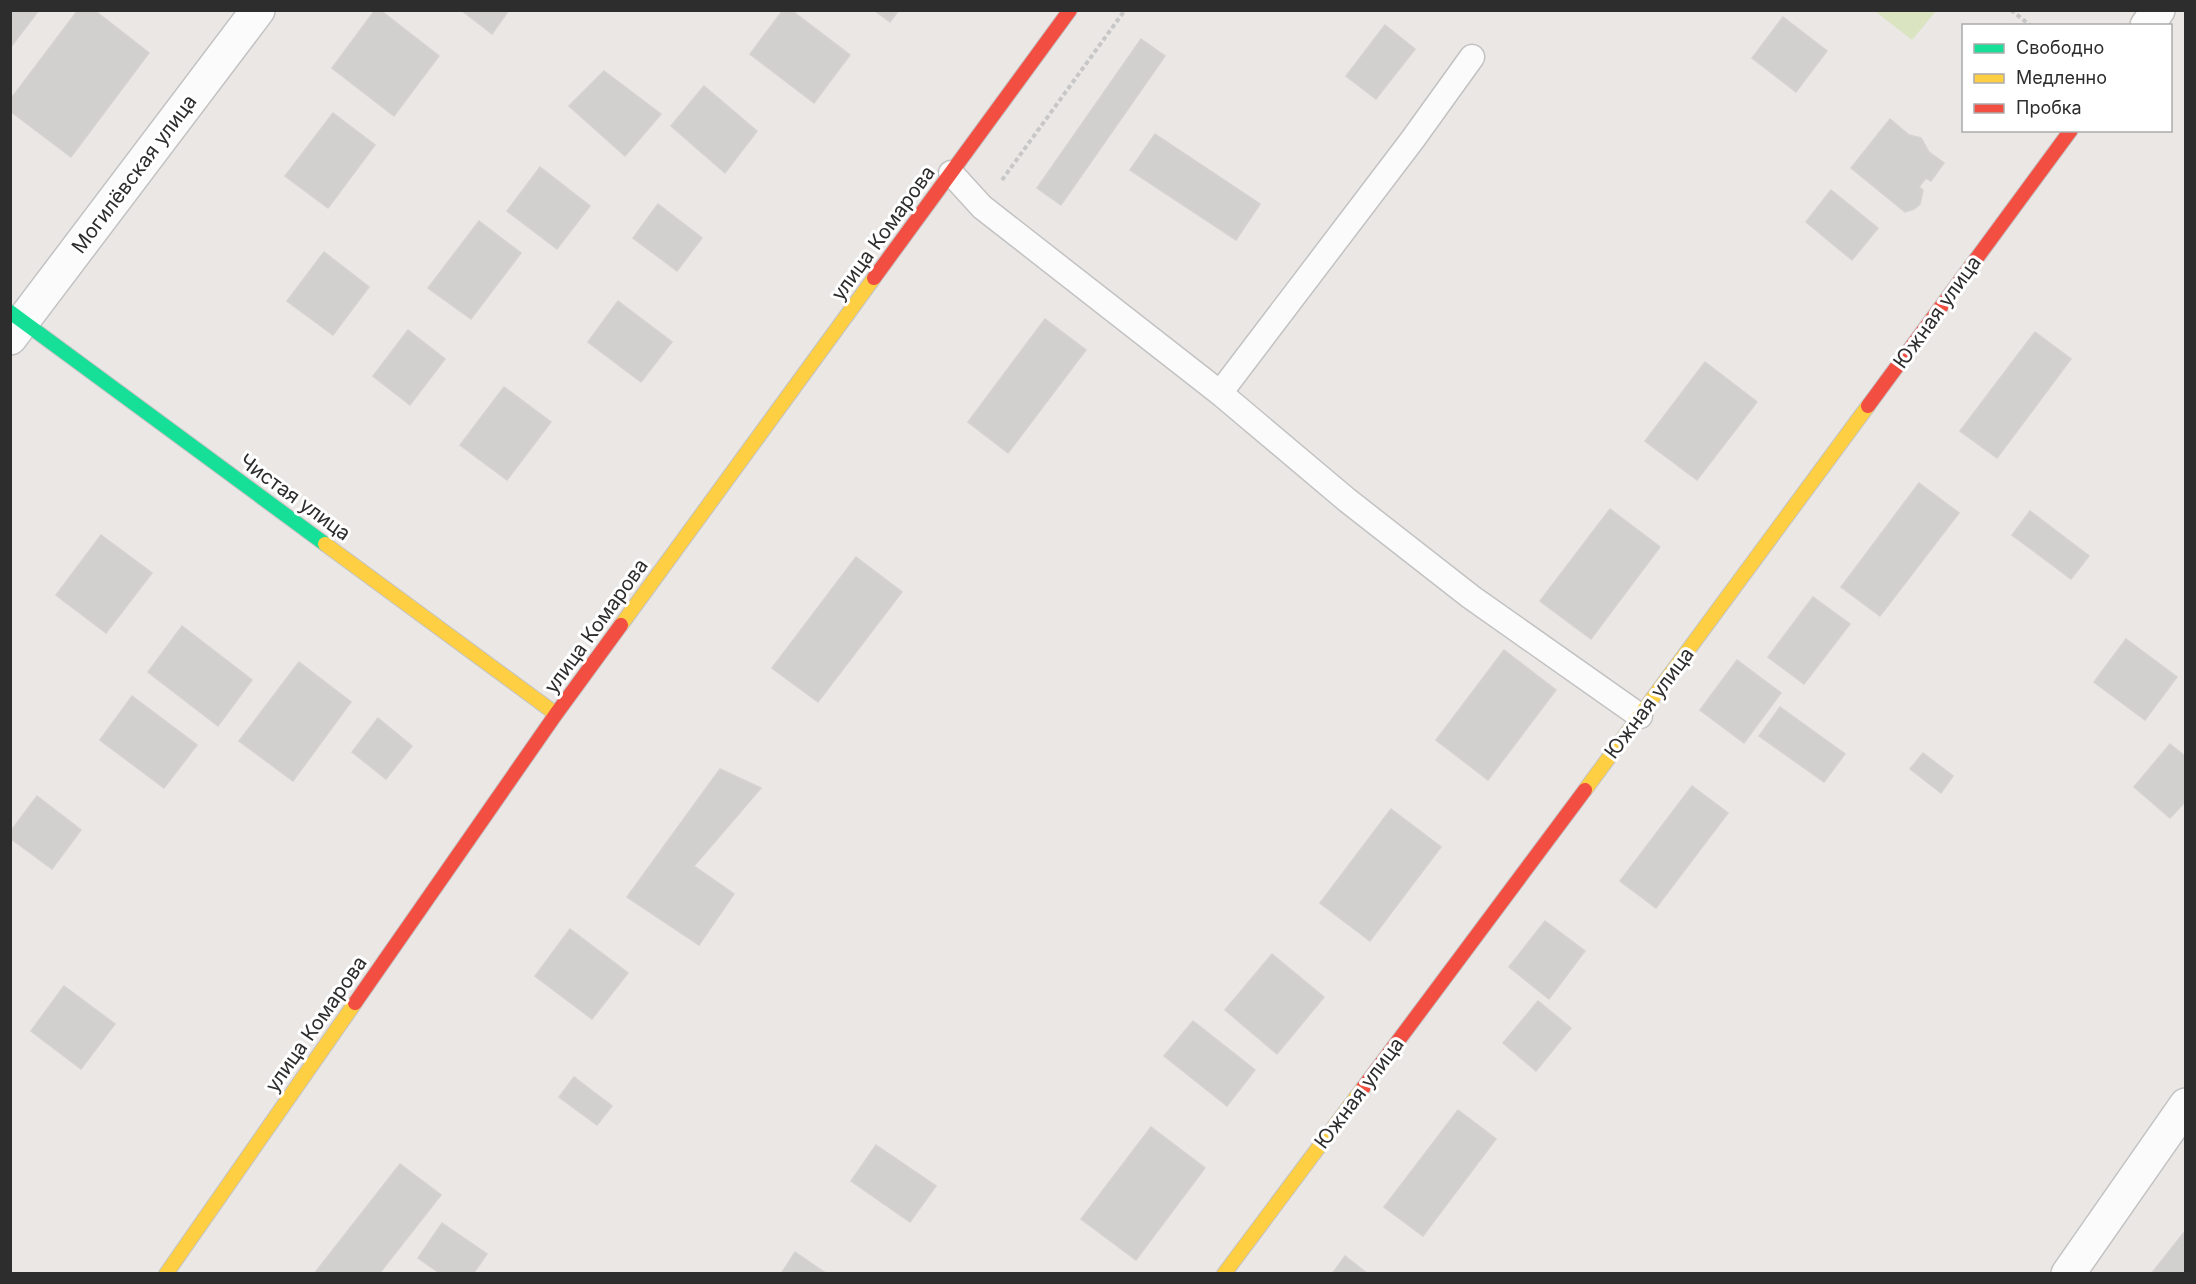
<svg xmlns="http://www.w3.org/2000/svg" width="2196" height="1284" font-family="Inter,sans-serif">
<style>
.pitch{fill:#dae4c1}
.building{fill:#d2d0ce;stroke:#d5d3d0;stroke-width:1.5}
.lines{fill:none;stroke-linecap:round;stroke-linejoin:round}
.lane-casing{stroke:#c3c2c3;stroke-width:27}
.street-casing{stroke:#c3c2c3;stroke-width:36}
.fast-casing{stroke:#c3c2c3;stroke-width:16}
.slow-casing{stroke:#c3c2c3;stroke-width:16}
.jam-casing{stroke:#c3c2c3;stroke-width:16}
.path{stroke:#c7c7c7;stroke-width:4;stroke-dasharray:4.5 3;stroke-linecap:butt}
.lane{stroke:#fcfbfb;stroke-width:24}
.street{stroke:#fcfbfb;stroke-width:33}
.fast{stroke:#16e098;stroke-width:14}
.slow{stroke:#ffcf43;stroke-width:14}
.jam{stroke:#f24e42;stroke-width:14}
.labels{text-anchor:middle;stroke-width:6;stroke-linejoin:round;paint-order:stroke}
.street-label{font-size:20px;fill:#2d2d2d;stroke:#fff}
</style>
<rect width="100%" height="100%" fill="#eae7e5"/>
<polygon class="pitch" points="1875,11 1936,11 1912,40"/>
<g class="building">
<polygon points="10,10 39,10 10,48"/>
<polygon points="78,10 94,10 149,53 71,157 10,111 10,100"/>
<polygon points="375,10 380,10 439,56 394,116 332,68"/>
<polygon points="461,10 509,10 492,34"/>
<polygon points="783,10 791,10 850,55 814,103 750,54"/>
<polygon points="874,10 899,10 890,22"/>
<polygon points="1783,17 1827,51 1796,92 1752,58"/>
<polygon points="1385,25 1415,49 1376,99 1346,76"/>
<polygon points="1141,39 1165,56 1061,205 1037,188"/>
<polygon points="604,71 661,114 625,156 569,106"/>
<polygon points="704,86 757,131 725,173 671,126"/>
<polygon points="333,113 375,145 328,208 285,176"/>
<polygon points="1890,119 1909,135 1921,138 1929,152 1944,163 1931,181 1926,178 1919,187 1923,190 1920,204 1914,209 1905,212 1851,168"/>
<polygon points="1155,134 1260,204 1236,240 1130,170"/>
<polygon points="540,167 590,206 557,249 507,211"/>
<polygon points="1831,190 1878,228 1852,260 1806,222"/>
<polygon points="658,204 702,238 677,271 633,238"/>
<polygon points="479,221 521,253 471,319 428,288"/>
<polygon points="324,252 369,287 333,335 287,301"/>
<polygon points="618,301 672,342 641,382 588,342"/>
<polygon points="1045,319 1086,350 1008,453 968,422"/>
<polygon points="408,330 445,359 410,405 373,376"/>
<polygon points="2035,332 2071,359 1997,458 1960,431"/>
<polygon points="1705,362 1757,402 1697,480 1645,441"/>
<polygon points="504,387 551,422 507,480 460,445"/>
<polygon points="1919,483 1959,513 1880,616 1841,587"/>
<polygon points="1610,509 1660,547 1591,639 1540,601"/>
<polygon points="2030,511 2089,556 2071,579 2012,535"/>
<polygon points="101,535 152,573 106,633 56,595"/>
<polygon points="856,557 902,592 818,702 772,668"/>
<polygon points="1813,597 1850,624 1804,684 1768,657"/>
<polygon points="182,626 252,680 218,726 148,672"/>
<polygon points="2126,639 2177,677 2145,720 2094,682"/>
<polygon points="1504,650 1556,690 1488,780 1436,740"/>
<polygon points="1737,660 1781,693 1744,743 1700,710"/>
<polygon points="299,662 351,702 293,781 239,741"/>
<polygon points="132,696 197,745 164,788 100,740"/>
<polygon points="1780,707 1845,754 1824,782 1759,736"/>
<polygon points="378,718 412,746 386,779 352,752"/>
<polygon points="2170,744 2186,757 2186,801 2170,818 2134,787"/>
<polygon points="1923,753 1953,776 1941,793 1910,769"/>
<polygon points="720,769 761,788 694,866 734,894 699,945 627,897"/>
<polygon points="1692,786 1728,813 1656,908 1620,881"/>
<polygon points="37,796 81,830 52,869 10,838 10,832"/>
<polygon points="1391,809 1441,847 1370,941 1320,903"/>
<polygon points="1545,921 1585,951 1549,999 1509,967"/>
<polygon points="570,929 628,973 592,1019 535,976"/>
<polygon points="1272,954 1324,997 1277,1054 1225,1010"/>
<polygon points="64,986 115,1024 81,1069 31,1031"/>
<polygon points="1538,1001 1571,1028 1536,1071 1503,1043"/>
<polygon points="1193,1021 1255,1070 1227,1106 1164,1056"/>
<polygon points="574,1077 612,1106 597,1125 559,1097"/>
<polygon points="1458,1110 1496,1139 1423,1236 1384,1207"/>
<polygon points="1151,1127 1205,1168 1136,1260 1081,1219"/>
<polygon points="876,1145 936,1186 910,1222 851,1181"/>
<polygon points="400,1164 441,1195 379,1274 314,1274"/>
<polygon points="442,1223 487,1254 473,1274 441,1274 418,1258"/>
<polygon points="2186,1230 2186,1274 2151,1274"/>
<polygon points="795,1252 827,1274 781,1274"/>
<polygon points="1345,1256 1368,1274 1332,1274"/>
</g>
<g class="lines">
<defs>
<g id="lane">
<polyline points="951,173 982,207 1220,393 1347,500 1471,597 1640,716"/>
<polyline points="1220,393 1413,139 1472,57"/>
</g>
<g id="street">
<polyline points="2147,26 2158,10"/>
<polyline points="10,338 258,10"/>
<polyline points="2068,1274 2186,1105"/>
</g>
<polyline id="fast" points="10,312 325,544"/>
<g id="slow">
<polyline points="325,544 556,714"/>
<polyline points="621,625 874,278"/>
<polyline points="1585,790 1868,406"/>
<polyline points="166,1274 355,1003"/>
<polyline points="1224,1274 1363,1088"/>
</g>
<g id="jam">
<polyline points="874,278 1070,10"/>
<polyline points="1868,406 2071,130"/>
<polyline points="355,1003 556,714 621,625"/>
<polyline points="1363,1088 1585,790"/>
</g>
</defs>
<use href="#lane" class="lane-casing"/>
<use href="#street" class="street-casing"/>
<use href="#fast" class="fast-casing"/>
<use href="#slow" class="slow-casing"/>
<use href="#jam" class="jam-casing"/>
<g class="path">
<polyline points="2011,10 2031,26"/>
<polyline points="1002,180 1125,10"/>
</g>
<use href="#lane" class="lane"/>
<use href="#street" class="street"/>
<use href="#fast" class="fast"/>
<use href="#slow" class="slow"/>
<use href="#jam" class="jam"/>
</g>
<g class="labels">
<g class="street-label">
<text transform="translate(134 174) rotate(-53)" y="7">Могилёвская улица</text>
<text transform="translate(883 233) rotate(-54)" y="7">улица Комарова</text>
<text transform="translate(1937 312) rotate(-54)" y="7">Южная улица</text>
<text transform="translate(295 497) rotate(36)" y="7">Чистая улица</text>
<text transform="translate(596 626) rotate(-54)" y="7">улица Комарова</text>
<text transform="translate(1649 703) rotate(-53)" y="7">Южная улица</text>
<text transform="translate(316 1024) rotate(-55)" y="7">улица Комарова</text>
<text transform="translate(1359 1093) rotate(-53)" y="7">Южная улица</text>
</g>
</g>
<rect width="2196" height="1284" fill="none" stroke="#2d2d2d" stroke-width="24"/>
<rect x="1962" y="24" width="210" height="108" fill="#ffffff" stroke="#ababab" stroke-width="1.5"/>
<rect x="1974" y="44" width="30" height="9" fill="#16e098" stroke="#ababab" stroke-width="1.5"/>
<text x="2016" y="54" font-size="18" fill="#2d2d2d">Свободно</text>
<rect x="1974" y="74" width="30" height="9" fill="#ffcf43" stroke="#ababab" stroke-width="1.5"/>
<text x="2016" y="84" font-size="18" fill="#2d2d2d">Медленно</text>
<rect x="1974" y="104" width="30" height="9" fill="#f24e42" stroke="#ababab" stroke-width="1.5"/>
<text x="2016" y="114" font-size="18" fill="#2d2d2d">Пробка</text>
</svg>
